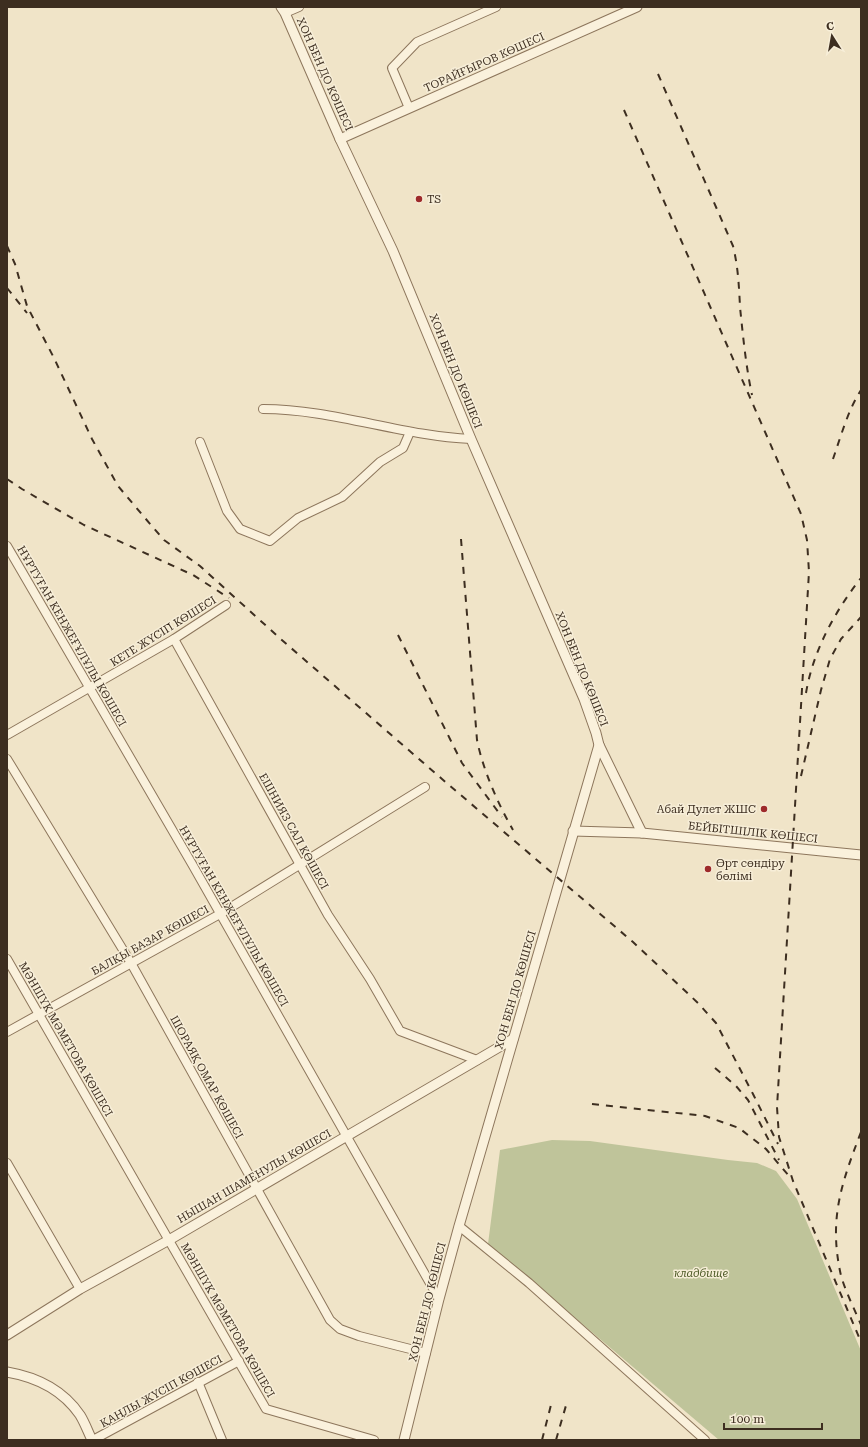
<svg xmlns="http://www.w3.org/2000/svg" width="868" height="1447" font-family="'Roboto Serif',serif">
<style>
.cemetery{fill:#bfc49a}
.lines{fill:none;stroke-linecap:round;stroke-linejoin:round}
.minor-casing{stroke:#8d765c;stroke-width:10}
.tertiary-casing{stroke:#8d765c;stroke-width:11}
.minor{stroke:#faf1dc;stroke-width:8}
.tertiary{stroke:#faf1dc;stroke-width:9}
.rail{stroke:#3d2e20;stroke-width:2;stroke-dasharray:7 7;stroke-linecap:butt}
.poi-dot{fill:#9e2a2b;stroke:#f7eed8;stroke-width:1.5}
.labels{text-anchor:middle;stroke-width:3;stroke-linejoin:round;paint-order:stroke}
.street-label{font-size:11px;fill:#3d2e20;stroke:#f7eed8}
.poi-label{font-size:11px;fill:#3d2e20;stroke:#f7eed8;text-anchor:start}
.park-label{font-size:11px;font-style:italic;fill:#4d5a26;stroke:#f7eed8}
</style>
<rect width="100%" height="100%" fill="#f0e4c8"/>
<polygon class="cemetery" points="552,1140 590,1141 728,1160 757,1163 776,1171 797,1199 861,1351 861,1440 719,1440 488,1244 500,1150"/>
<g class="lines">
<defs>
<g id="minor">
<polyline points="285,13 299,7"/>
<polyline points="409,108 392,68 417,42 496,7"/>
<path d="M263 409C333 409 401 436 471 439"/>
<polyline points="200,442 227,511 240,529 270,541 298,518 342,497 380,462 403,448 410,432"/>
<polyline points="7,546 192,864 439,1299"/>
<polyline points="174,639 328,915 370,979 400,1031 477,1060"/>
<polyline points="7,735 174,639 226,605"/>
<polyline points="7,759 131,963 330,1320 340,1329 359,1336 426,1353"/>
<polyline points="7,959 266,1409 374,1440"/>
<polyline points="7,1032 220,914 425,787"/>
<polyline points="7,1163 80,1289"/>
<polyline points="459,1226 529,1283 705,1440"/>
<polyline points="198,1382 222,1440"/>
<polyline points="93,1440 239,1361"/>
</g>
<g id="tertiary">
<polyline points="281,7 285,13 340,139 393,251 471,439 584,699 596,733 599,745 459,1226 439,1299 404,1440"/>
<polyline points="340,139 637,7"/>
<polyline points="599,745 642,833"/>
<polyline points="573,831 642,833 861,855"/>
<polyline points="7,1335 80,1289 169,1240 513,1039"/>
<path d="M7 1372C36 1377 63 1390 80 1415 85 1423 88 1432 92 1440"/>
</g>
</defs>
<use href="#minor" class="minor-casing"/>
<use href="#tertiary" class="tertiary-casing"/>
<use href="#minor" class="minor"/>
<use href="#tertiary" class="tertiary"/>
<g class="rail">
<path d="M658 74 733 246C738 266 739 286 740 307 743 336 746 367 752 395"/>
<polyline points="624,110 801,514 807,540 809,572 777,1107 779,1137 793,1181 861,1342"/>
<polyline points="7,246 15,264 27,306 54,358 92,439 118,486 145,518 164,540 200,566 283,641 442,779 633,942 698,1003 716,1023 753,1094 778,1144"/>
<polyline points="7,288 27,313"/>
<path d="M833 459C841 436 848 410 861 390"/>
<polyline points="7,479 22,489 84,525 193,575 229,598"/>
<path d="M461 539 477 740C483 770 498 804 513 830"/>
<polyline points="398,635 462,763 502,817"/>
<path d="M806 693C813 651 835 611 861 578"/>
<polyline points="801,776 821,690 830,659 841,639 861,617"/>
<polyline points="715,1068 736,1086 748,1100 779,1160"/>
<polyline points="592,1104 705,1116 739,1128 766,1149 789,1176"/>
<path d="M861 1132C842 1182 829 1217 840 1271 843 1287 855 1310 861 1325"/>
<polyline points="542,1440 552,1401"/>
<polyline points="556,1440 567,1402"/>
</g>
</g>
<g class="poi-dot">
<circle cx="419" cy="199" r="4"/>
<circle cx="764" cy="809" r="4"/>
<circle cx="708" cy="869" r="4"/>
</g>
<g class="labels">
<g class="street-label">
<text transform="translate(484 62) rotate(-24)" y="4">ТОРАЙҒЫРОВ КӨШЕСІ</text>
<text transform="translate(325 74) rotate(66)" y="4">ХОН БЕН ДО КӨШЕСІ</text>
<text transform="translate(456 371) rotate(68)" y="4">ХОН БЕН ДО КӨШЕСІ</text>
<text transform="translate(163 631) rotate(-32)" y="4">КЕТЕ ЖҮСІП КӨШЕСІ</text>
<text transform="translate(72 636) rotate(60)" y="4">НҰРТУҒАН КЕНЖЕҒҰЛҰЛЫ КӨШЕСІ</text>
<text transform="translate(582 669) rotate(68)" y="4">ХОН БЕН ДО КӨШЕСІ</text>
<text transform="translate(294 831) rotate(61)" y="4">ЕШНИЯЗ САЛ КӨШЕСІ</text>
<text transform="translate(753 832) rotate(6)" y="4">БЕЙБІТШІЛІК КӨШЕСІ</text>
<text transform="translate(234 916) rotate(60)" y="4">НҰРТУҒАН КЕНЖЕҒҰЛҰЛЫ КӨШЕСІ</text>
<text transform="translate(150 940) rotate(-29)" y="4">БАЛҚЫ БАЗАР КӨШЕСІ</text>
<text transform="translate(515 990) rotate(-74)" y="4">ХОН БЕН ДО КӨШЕСІ</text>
<text transform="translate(66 1039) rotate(60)" y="4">МӘНШҮК МӘМЕТОВА КӨШЕСІ</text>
<text transform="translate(207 1077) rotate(61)" y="4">ШОРАЯҚ ОМАР КӨШЕСІ</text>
<text transform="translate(254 1176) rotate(-30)" y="4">НЫШАН ШАМЕНУЛЫ КӨШЕСІ</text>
<text transform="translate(427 1302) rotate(-76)" y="4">ХОН БЕН ДО КӨШЕСІ</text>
<text transform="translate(228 1320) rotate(60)" y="4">МӘНШҮК МӘМЕТОВА КӨШЕСІ</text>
<text transform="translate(161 1391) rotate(-29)" y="4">ҚАҢЛЫ ЖҮСІП КӨШЕСІ</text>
</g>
<g class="poi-label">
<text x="427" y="203">TS</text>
<text x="756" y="813" text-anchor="end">Абай Дулет ЖШС</text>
<text x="716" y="867">Өрт сөндіру<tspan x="716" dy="13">бөлімі</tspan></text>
</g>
<g class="park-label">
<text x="701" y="1277">кладбище</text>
</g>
</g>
<rect width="868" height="1447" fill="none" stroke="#3d2e20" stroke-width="16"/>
<g transform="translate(832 36) rotate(349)" stroke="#f7eed8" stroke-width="3" paint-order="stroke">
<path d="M0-3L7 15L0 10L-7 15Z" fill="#3d2e20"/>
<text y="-6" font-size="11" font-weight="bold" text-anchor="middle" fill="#3d2e20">С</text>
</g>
<path d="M724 1423v6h98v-6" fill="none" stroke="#3d2e20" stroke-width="2"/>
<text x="730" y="1423" font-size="12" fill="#3d2e20" stroke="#f7eed8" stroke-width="3" paint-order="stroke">100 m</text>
</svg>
